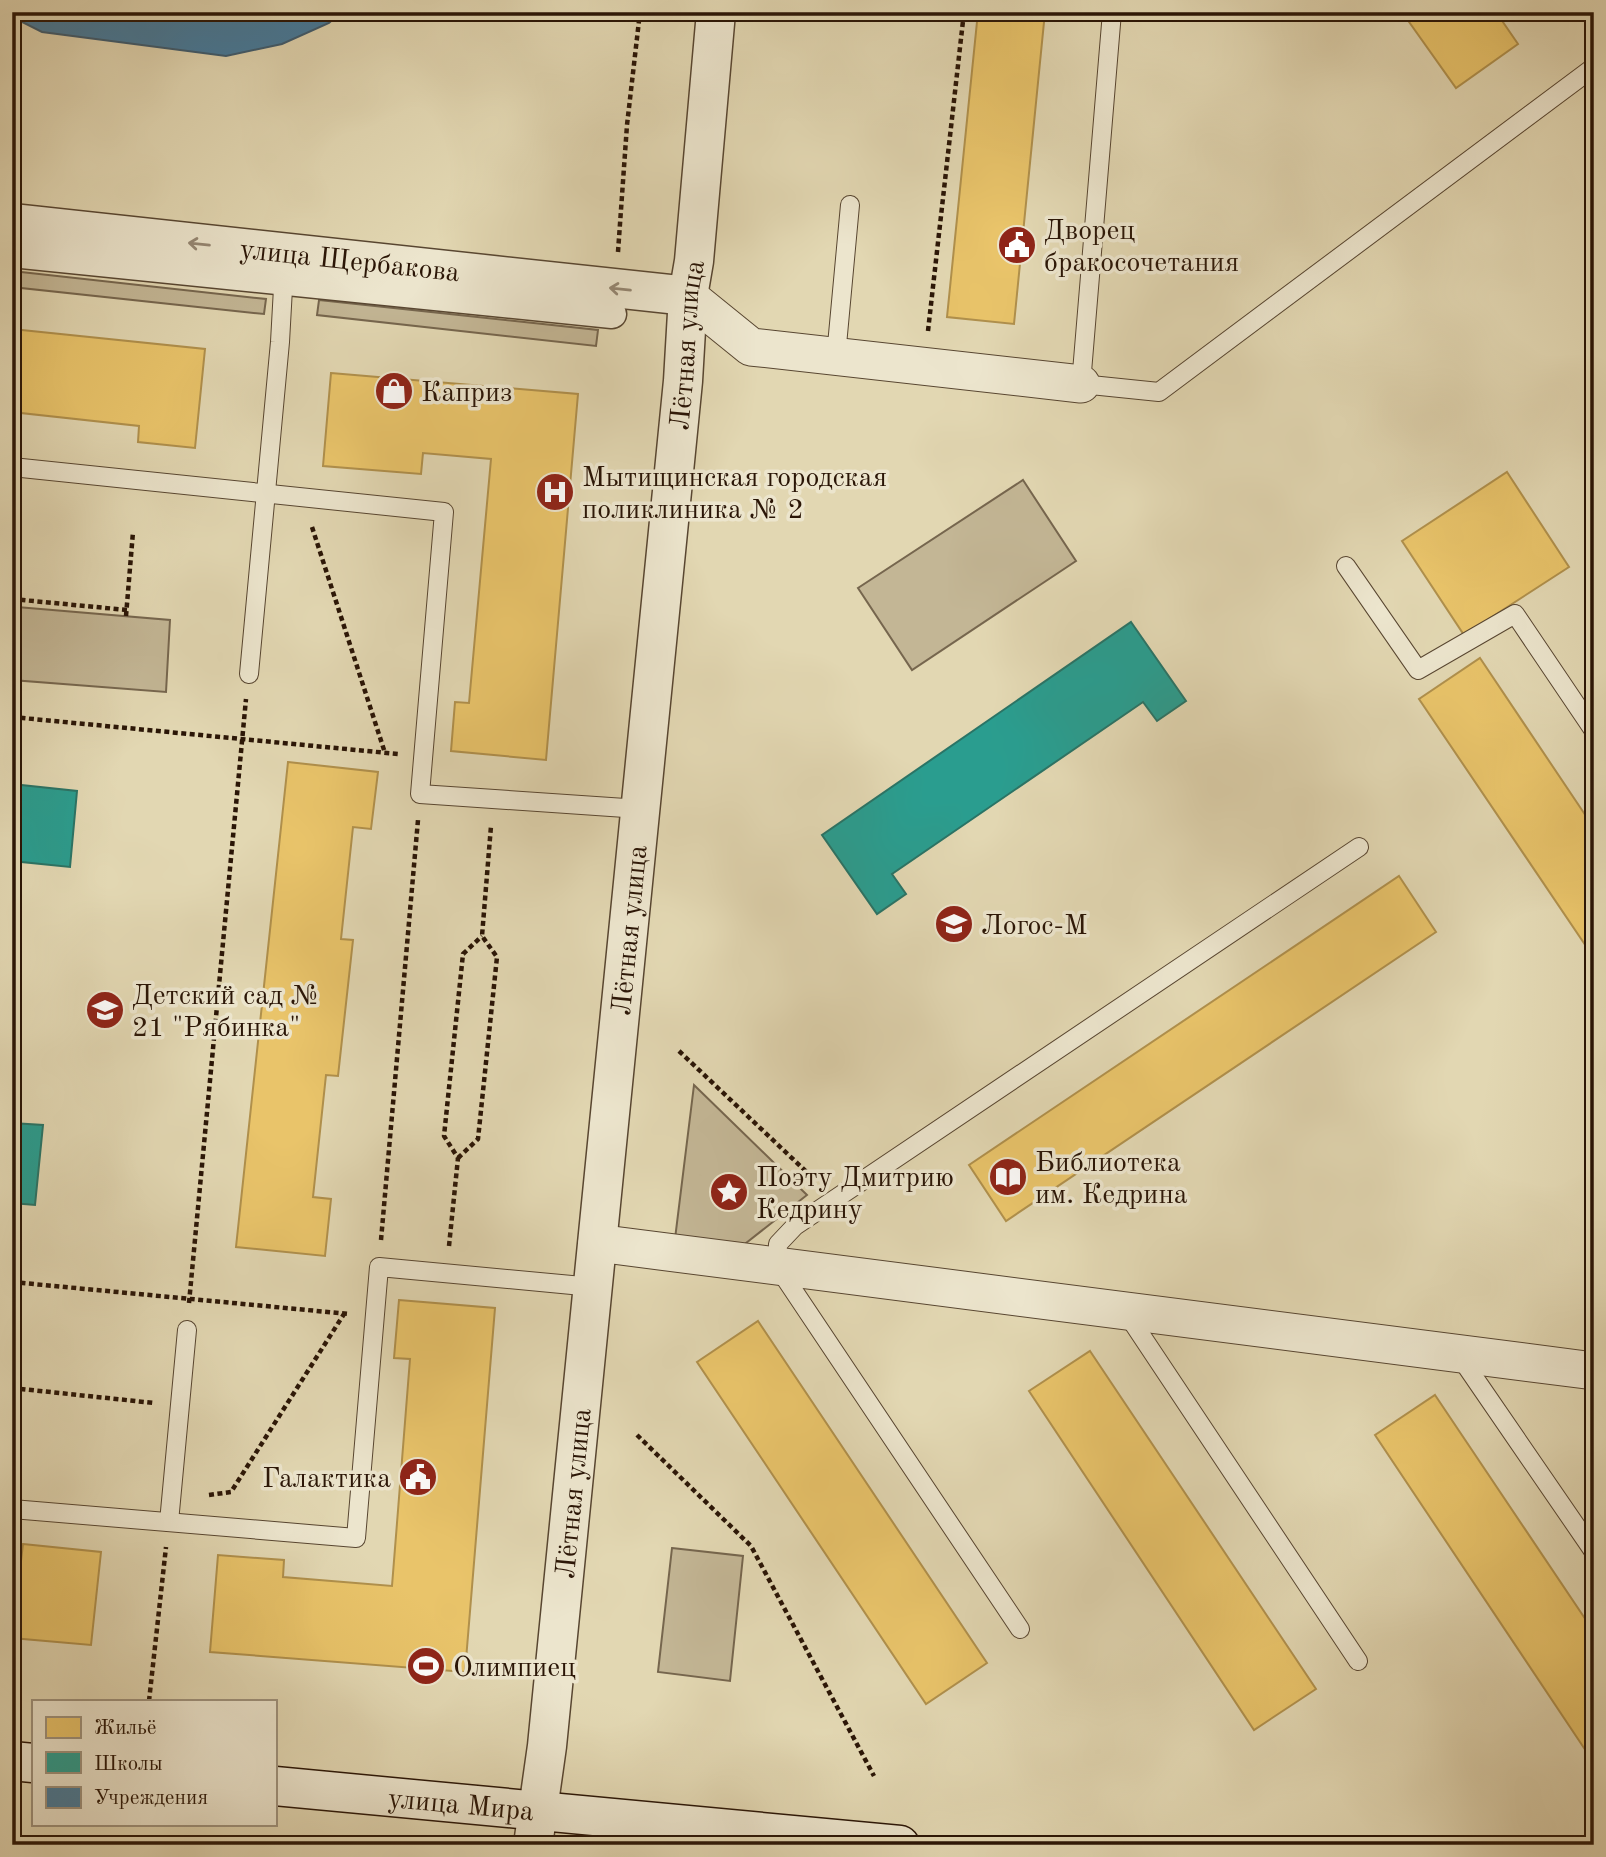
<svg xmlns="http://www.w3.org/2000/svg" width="1606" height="1857" font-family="'Old Standard TT',serif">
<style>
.green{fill:#c3b695;stroke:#76664e;stroke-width:2}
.homes{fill:#e9c46a;stroke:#b0904c;stroke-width:2}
.schools{fill:#2a9d8f;stroke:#2a7466;stroke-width:2}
.public{fill:#457b9d;stroke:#3d5c70;stroke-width:2}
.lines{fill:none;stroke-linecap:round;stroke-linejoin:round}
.service-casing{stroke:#584631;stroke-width:20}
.pedestrian-casing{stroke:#584631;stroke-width:31}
.minor-casing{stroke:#584631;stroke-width:39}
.tertiary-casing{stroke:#584631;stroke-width:41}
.secondary-casing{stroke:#2a1506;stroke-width:41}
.path{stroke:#2a1506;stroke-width:4.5;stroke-dasharray:5 3.5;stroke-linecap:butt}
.service{stroke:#ece5cd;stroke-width:18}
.pedestrian{stroke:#ece5cd;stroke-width:28}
.minor{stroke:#ece5cd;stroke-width:37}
.tertiary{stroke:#ece5cd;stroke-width:38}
.secondary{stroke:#ece5cd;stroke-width:38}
.oneway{stroke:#958773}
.labels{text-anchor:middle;stroke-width:7;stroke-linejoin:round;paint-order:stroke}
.poi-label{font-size:28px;fill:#2a1506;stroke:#ece5cd;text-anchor:start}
.street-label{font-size:28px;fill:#2a1506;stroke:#ece5cd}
</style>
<rect width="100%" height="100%" fill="#e2d7b2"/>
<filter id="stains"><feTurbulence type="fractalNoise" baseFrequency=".00286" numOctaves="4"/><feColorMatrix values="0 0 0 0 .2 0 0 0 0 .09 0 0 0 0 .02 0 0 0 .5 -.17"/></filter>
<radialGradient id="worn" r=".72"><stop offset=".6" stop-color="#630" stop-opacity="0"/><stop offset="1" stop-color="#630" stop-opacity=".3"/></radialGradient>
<g class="green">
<polygon points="12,271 266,299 264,314 12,287"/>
<polygon points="319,300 598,330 596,346 317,315"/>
<polygon points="1023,480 1076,561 912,670 858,588"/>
<polygon points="17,607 170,620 166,692 12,680"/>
<polygon points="694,1085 807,1195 741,1247 675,1239"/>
<polygon points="672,1548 743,1556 730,1681 658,1672"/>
</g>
<g class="homes">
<polygon points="978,12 1045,12 1014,324 947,317"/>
<polygon points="1402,12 1496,12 1518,44 1456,88"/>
<polygon points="12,329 205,349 195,448 138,442 139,426 12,412"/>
<polygon points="331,373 578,394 546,760 451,751 455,702 469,703 491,459 423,453 421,474 323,466"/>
<polygon points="1507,472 1569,567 1464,635 1402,541"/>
<polygon points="1480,658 1594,828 1594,958 1419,699"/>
<polygon points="288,762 378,772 371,829 353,827 341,939 353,940 338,1076 326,1075 313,1197 331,1199 325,1256 236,1247"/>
<polygon points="1399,876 1436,932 1006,1221 969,1165"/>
<polygon points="399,1300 495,1308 465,1672 210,1652 218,1555 284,1560 283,1577 392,1586 410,1359 394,1358"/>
<polygon points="758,1321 987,1663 926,1704 697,1362"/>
<polygon points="1090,1351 1316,1689 1254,1730 1029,1391"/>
<polygon points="1435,1395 1594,1632 1594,1763 1375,1435"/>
<polygon points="23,1544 101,1552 91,1645 12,1638 12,1561 21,1561"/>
</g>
<g class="schools">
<polygon points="1131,622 1186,701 1157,721 1143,702 892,874 906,894 877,914 822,835"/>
<polygon points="12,784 77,791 70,867 12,861"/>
<polygon points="12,1123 43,1125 35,1205 12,1203"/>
</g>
<polygon class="public" points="12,12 341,12 329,23 282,44 226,56 42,32 12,17"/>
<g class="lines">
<defs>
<g id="service">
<polyline points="1112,12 1081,384 1159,392 1594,67"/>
<polyline points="836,356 850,205"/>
<polyline points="12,467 444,512 420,794 640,809"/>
<polyline points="1346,566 1418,670 1515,614 1594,731"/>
<polyline points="249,674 280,342 284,270"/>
<polyline points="1125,1311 1358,1661"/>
<polyline points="1458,1354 1594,1552"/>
<polyline points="12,1509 356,1538 379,1267 593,1287"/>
<polyline points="169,1522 187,1330"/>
<polyline points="1020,1629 777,1266 778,1244 795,1226 1359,847"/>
</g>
<polyline id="pedestrian" points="12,253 612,314"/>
<g id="minor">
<polyline points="688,296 751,347 1081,384"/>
<polyline points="597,1243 1594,1371"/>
</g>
<g id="tertiary">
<path id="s1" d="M12 223 688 296"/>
<path id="s2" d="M533 1845 547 1746 683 381 688 296 694 261 716 12"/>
</g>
<g id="secondary">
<polyline points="12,1761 33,1763"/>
<path id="s3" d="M275 1786 900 1845"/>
</g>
</defs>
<use href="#service" class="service-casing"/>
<use href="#pedestrian" class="pedestrian-casing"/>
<use href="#minor" class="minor-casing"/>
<use href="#tertiary" class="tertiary-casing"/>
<use href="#secondary" class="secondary-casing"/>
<g class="path">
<polyline points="618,252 627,125 640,12"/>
<polyline points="928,331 964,12"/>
<polyline points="312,527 385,753"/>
<polyline points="12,599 127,610"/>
<polyline points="126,616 133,532"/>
<polyline points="12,717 398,754"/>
<polyline points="679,1051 814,1179"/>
<polyline points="458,1158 478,1139 497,957 482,936 491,826"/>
<polyline points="381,1240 418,820"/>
<polyline points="449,1246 458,1158 444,1136 463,954 482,936"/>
<polyline points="12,1282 349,1314"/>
<polyline points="189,1303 246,699"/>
<polyline points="12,1388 154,1403"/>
<polyline points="637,1435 751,1546 874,1776"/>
<polyline points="209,1495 231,1492 344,1314"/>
<polyline points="149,1701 166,1547"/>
</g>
<use href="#service" class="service"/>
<use href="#pedestrian" class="pedestrian"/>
<use href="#minor" class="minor"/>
<use href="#tertiary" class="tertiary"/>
<use href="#secondary" class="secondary"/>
</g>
<defs><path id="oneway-shaft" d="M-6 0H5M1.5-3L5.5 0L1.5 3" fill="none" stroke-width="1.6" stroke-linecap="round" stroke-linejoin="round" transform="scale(1.75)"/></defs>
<g class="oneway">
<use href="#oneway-shaft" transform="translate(199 244) rotate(-174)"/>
<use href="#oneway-shaft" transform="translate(620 289) rotate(-174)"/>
</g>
<defs>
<symbol id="civic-disc" viewBox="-11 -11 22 22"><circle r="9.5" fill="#8f2418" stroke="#ece5cd"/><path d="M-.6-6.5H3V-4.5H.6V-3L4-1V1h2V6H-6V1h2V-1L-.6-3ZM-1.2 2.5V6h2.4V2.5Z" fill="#fff"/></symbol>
<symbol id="shop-disc" viewBox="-11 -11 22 22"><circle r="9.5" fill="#8f2418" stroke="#ece5cd"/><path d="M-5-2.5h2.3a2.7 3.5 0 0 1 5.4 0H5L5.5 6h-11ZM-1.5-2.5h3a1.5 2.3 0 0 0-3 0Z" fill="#fff"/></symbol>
<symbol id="hospital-disc" viewBox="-11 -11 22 22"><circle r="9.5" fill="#8f2418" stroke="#ece5cd"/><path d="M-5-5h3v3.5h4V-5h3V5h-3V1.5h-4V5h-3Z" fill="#fff"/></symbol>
<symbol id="school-disc" viewBox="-11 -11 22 22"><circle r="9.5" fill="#8f2418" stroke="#ece5cd"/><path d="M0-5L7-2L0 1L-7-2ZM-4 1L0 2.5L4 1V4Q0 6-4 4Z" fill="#fff"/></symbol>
<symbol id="library-disc" viewBox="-11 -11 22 22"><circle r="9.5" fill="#8f2418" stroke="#ece5cd"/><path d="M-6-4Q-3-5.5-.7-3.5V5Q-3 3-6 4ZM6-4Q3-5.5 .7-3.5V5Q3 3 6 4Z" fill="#fff"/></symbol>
<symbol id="sight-disc" viewBox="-11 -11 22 22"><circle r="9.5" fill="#8f2418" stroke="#ece5cd"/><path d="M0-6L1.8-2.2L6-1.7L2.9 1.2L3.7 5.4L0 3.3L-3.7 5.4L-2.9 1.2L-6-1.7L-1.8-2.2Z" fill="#fff"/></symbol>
<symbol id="stadium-disc" viewBox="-11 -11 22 22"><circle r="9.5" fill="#8f2418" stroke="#ece5cd"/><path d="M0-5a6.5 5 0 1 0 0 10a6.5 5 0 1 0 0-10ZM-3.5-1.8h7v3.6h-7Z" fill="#fff"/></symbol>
</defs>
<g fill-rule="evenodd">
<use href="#civic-disc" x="995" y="223" width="44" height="44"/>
<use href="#shop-disc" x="372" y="369" width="44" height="44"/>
<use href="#hospital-disc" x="533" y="470" width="44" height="44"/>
<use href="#school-disc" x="932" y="902" width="44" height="44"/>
<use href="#school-disc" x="83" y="988" width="44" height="44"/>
<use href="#library-disc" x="986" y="1155" width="44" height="44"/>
<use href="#sight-disc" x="707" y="1170" width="44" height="44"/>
<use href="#civic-disc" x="396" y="1455" width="44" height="44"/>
<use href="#stadium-disc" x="404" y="1644" width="44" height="44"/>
</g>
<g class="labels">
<g class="poi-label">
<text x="1044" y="239">Дворец<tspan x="1044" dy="32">бракосочетания</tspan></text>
<text x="421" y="401">Каприз</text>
<text x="582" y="486">Мытищинская городская<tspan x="582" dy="32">поликлиника № 2</tspan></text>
<text x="981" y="934">Логос-М</text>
<text x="132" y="1004">Детский сад №<tspan x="132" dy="32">21 "Рябинка"</tspan></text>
<text x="1035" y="1171">Библиотека<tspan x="1035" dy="32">им. Кедрина</tspan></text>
<text x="756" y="1186">Поэту Дмитрию<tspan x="756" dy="32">Кедрину</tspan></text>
<text x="391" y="1487" text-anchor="end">Галактика</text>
<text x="453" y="1676">Олимпиец</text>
</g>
<g class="street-label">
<text dy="10" stroke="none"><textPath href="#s1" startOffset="340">улица Щербакова</textPath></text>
<text dy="10" stroke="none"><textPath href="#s2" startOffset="1508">Лётная улица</textPath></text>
<text dy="10" stroke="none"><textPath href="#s2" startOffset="920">Лётная улица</textPath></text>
<text dy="10" stroke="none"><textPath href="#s2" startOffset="354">Лётная улица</textPath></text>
<text dy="10" stroke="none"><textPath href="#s3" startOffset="187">улица Мира</textPath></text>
</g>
</g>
<rect width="1606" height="1857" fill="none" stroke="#e2d7b2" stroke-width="42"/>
<rect x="14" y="14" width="1578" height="1829" fill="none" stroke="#2a1506" stroke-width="3.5"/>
<rect x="21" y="21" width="1564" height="1815" fill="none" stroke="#2a1506" stroke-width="2"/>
<rect x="32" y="1700" width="245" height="126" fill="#ece5cd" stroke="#9e927d" stroke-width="2"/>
<rect x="46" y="1717" width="35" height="21" fill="#e9c46a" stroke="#9e927d" stroke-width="2"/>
<text x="94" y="1734" font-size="21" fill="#2a1506">Жильё</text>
<rect x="46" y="1752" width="35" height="21" fill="#2a9d8f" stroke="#9e927d" stroke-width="2"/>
<text x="94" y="1770" font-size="21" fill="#2a1506">Школы</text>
<rect x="46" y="1787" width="35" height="21" fill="#457b9d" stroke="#9e927d" stroke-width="2"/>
<text x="94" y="1804" font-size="21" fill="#2a1506">Учреждения</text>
<rect width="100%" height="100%" filter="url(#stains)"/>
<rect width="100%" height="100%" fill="url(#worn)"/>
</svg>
